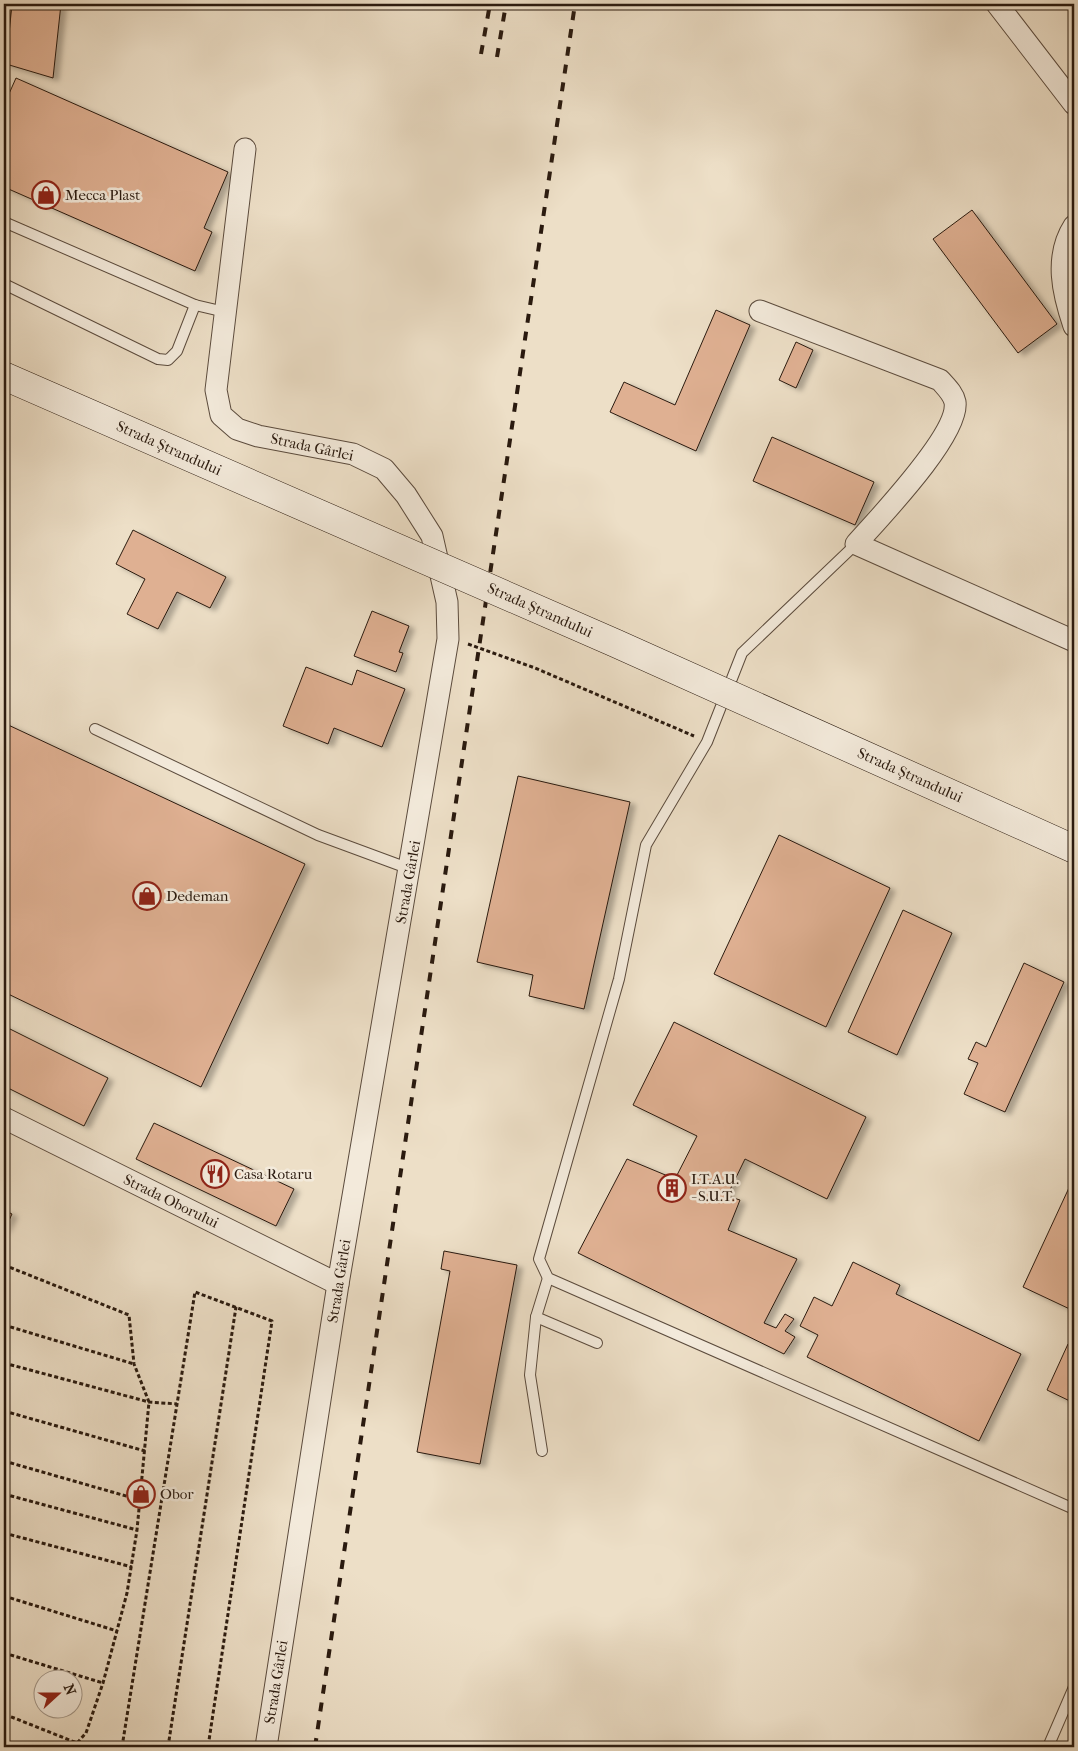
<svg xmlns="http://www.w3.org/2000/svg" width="1078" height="1751" font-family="'IM FELL French Canon',serif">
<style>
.building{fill:#dfb092;stroke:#2a1a0f;filter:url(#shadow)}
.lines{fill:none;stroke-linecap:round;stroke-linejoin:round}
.service-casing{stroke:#5b4b3d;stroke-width:12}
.minor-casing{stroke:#5b4b3d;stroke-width:23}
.path{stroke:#2a1a0f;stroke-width:3;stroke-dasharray:4 2.5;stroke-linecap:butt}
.service{stroke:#f3eadb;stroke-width:10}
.minor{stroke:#f3eadb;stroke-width:21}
.rail{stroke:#2a1a0f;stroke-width:4;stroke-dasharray:9 9;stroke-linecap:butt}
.secondary-bridge-casing{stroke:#2a1a0f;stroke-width:29;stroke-linecap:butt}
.secondary-bridge{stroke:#f3eadb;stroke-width:28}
.labels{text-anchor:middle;stroke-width:5;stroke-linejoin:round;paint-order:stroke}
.poi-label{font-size:15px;fill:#2a1a0f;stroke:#f3eadb;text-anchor:start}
.street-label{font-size:15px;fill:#2a1a0f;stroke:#f3eadb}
</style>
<defs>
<filter id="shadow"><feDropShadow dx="5.5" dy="3" stdDeviation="2.5" flood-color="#0004"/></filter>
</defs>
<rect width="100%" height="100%" fill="#eddfc7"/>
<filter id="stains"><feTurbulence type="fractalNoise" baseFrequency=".004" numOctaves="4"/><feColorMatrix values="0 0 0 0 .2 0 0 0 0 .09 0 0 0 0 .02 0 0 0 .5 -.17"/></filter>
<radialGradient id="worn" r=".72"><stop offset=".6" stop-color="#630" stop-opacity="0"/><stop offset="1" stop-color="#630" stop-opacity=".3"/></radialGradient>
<g class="building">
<polygon points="4,4 12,4 6,64 4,63"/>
<polygon points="12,4 61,4 53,78 6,64"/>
<polygon points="16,78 228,172 204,228 212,232 195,271 4,187 4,105"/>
<polygon points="972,210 1057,324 1018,353 933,239"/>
<polygon points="716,310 750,325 696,451 610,412 624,382 675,405"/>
<polygon points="796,342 813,350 796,388 779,380"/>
<polygon points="772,437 874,482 855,525 753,481"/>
<polygon points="133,530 226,577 210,608 177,592 158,629 127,614 145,579 116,564"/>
<polygon points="372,611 409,626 399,652 403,653 396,672 354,656"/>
<polygon points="306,667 352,685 357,670 405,689 382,747 334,728 328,744 283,726"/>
<polygon points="4,723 305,864 201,1087 4,992"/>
<polygon points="518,776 630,802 584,1009 529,996 533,975 477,962"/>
<polygon points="779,835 890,888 826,1027 714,974"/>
<polygon points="903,910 952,933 897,1055 848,1032"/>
<polygon points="1024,963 1064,982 1005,1112 964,1094 978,1063 968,1059 976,1042 986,1047"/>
<polygon points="674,1022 866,1117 827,1199 745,1159 727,1196 740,1200 728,1230 797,1259 764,1323 776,1328 785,1314 794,1319 785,1331 795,1337 784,1354 578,1253 627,1159 675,1179 697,1136 633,1105"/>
<polygon points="4,1026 108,1078 84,1126 4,1086"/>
<polygon points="154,1123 294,1189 276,1226 136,1159"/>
<polygon points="1074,1177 1074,1311 1023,1287"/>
<polygon points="4,1210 12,1214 4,1231"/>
<polygon points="444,1251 517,1265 480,1464 417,1452 450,1271 441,1269"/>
<polygon points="853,1262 900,1285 896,1294 1021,1354 979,1441 807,1357 818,1335 800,1326 814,1297 832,1306"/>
<polygon points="1068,1344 1074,1347 1074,1403 1047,1390"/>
</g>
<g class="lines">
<defs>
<g id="service">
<polyline points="4,222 195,305 225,312"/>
<polyline points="4,284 158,359 168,360 177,351 195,305"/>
<polyline points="856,544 742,653 707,742 646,845 619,979 539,1259 548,1278 1074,1509"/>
<polyline points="95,729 318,835 410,869"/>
<polyline points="536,1317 597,1343"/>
<polyline points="542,1451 530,1375 536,1317 548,1278"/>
<polyline points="1048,1747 1074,1687"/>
</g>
<g id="minor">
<polyline points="997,4 1074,104"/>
<polyline points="245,149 216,390 221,415 237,429 258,436 353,454 384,469 406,495 432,536 447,602 448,639 338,1284 266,1747"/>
<path d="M1074 226C1054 257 1063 294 1074 326"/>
<path d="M760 311 940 380C946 387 953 393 955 402 960 434 878 519 856 544L1074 641"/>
<polyline points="4,1118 338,1284"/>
</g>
</defs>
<use href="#service" class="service-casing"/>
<use href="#minor" class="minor-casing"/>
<g class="path">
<polyline points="468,644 535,668 694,736"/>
<polyline points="4,1265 129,1315 134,1364 149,1402 137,1530 127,1593 103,1683 86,1733 77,1743 4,1714"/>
<polyline points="4,1325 134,1364"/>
<polyline points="4,1363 149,1402 177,1404"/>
<polyline points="4,1411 145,1451"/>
<polyline points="4,1461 140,1500"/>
<polyline points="4,1494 137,1530"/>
<polyline points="4,1533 132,1567"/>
<polyline points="4,1596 117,1631"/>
<polyline points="4,1653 103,1683"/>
<polyline points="122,1747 195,1292 272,1321 208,1747"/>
<polyline points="168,1747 236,1307"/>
</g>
<use href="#service" class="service"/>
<use href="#minor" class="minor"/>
<g class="rail">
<polyline points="481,54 490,4"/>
<polyline points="497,57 506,4"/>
<polyline points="315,1747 575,4"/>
</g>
<defs>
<polyline id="secondary-bridge" points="4,376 615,643 1074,849"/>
</defs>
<use href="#secondary-bridge" class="secondary-bridge-casing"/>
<use href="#secondary-bridge" class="secondary-bridge"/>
</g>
<defs>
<symbol id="shop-ring" viewBox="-11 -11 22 22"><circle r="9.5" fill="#f3eadb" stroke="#8f2418" stroke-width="1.5"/><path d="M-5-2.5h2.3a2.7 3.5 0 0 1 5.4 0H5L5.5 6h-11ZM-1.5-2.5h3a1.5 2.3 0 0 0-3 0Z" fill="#8f2418"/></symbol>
<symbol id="restaurant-ring" viewBox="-11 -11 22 22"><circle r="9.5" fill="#f3eadb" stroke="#8f2418" stroke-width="1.5"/><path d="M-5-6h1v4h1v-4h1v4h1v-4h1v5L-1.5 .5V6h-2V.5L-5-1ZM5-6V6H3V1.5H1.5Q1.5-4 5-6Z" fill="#8f2418"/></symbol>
<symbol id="building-ring" viewBox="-11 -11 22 22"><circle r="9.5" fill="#f3eadb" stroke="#8f2418" stroke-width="1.5"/><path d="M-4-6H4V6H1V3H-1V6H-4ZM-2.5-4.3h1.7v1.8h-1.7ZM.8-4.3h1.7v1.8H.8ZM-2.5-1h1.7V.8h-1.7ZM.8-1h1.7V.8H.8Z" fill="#8f2418"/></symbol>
</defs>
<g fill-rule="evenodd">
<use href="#shop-ring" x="30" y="179" width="32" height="32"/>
<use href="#shop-ring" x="131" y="880" width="32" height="32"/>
<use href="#restaurant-ring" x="199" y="1158" width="32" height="32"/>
<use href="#building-ring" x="656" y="1172" width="32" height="32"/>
<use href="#shop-ring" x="125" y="1478" width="32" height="32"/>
</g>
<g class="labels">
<g class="poi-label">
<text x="65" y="200">Mecca Plast</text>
<text x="166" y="901">Dedeman</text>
<text x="234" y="1179">Casa Rotaru</text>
<text x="691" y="1184">I.T.A.U.<tspan x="691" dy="17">- S.U.T.</tspan></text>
<text x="160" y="1499">Obor</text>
</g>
<g class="street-label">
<text transform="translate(312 447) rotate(12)" y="5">Strada Gârlei</text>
<text transform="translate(169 448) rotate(24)" y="5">Strada Ștrandului</text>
<text transform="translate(540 610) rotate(24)" y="5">Strada Ștrandului</text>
<text transform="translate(910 775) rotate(24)" y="5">Strada Ștrandului</text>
<text transform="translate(408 882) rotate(-80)" y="5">Strada Gârlei</text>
<text transform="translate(171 1201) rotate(26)" y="5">Strada Oborului</text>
<text transform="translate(339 1281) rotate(-81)" y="5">Strada Gârlei</text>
<text transform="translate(276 1682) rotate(-81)" y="5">Strada Gârlei</text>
</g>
</g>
<rect width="1078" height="1751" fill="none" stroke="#eddfc7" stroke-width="20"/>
<rect x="5" y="5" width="1068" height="1741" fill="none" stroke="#2a1a0f" stroke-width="2.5"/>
<rect x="10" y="10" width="1058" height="1731" fill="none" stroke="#2a1a0f"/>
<g transform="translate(58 1694) rotate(69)"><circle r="24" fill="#f3eadb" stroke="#a39789"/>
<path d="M0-4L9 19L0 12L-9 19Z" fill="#8f2418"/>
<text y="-8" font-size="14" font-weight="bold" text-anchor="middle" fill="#2a1a0f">N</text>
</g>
<rect width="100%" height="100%" filter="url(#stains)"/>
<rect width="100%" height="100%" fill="url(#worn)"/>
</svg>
